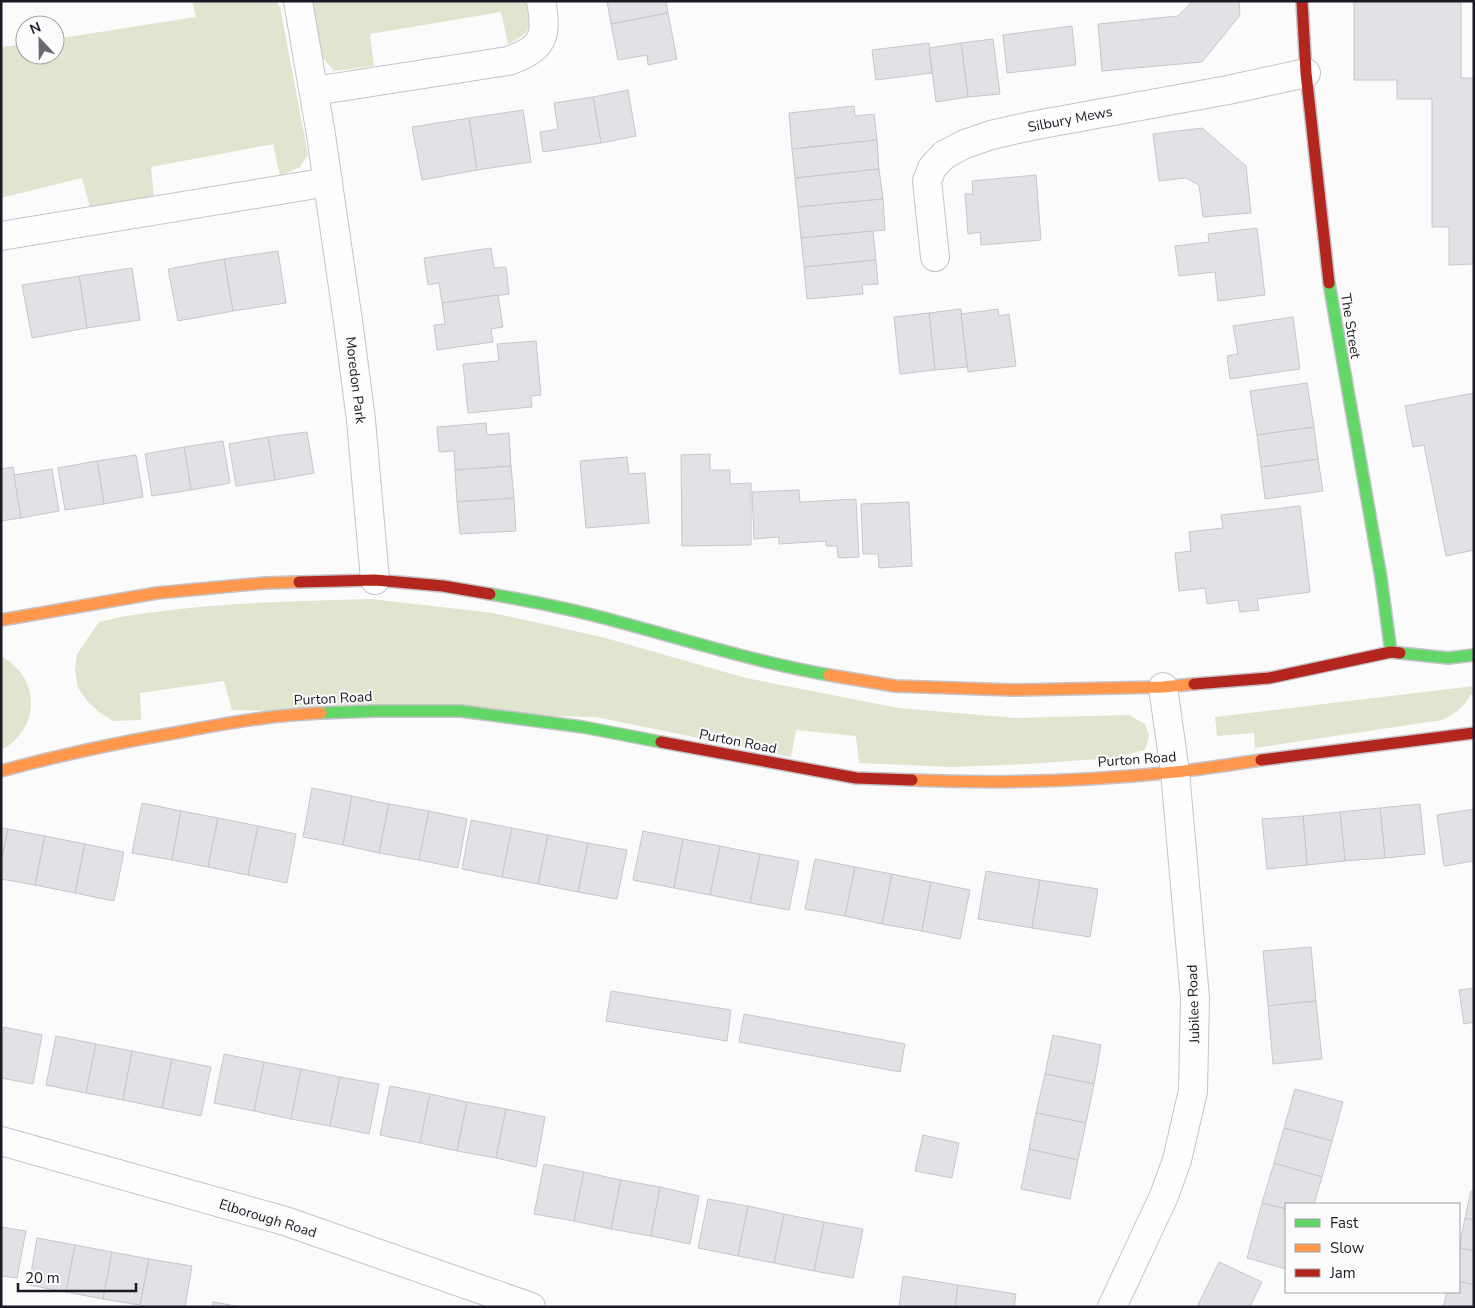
<svg xmlns="http://www.w3.org/2000/svg" width="1475" height="1308" font-family="'Nunito Sans',sans-serif">
<style>
.green{fill:#dfe5cf}
.building{fill:#e3e1e6;stroke:#c8c6cc}
.lines{fill:none;stroke-linecap:round;stroke-linejoin:round}
.street-casing{stroke:#c5c3c9;stroke-width:30}
.fast-casing{stroke:#c5c3c9;stroke-width:14}
.slow-casing{stroke:#c5c3c9;stroke-width:14}
.jam-casing{stroke:#c5c3c9;stroke-width:14}
.street{stroke:#fefefe;stroke-width:28}
.fast{stroke:#63d668;stroke-width:11}
.slow{stroke:#ff974d;stroke-width:11}
.jam{stroke:#b3261e;stroke-width:11}
.labels{text-anchor:middle;stroke-width:4;stroke-linejoin:round;paint-order:stroke}
.street-label{font-size:14px;fill:#1d1924;stroke:#fbfbfb}
</style>
<rect width="100%" height="100%" fill="#fbfbfb"/>
<g class="green">
<polygon points="192,1 276,1 280,7 308,155 300,167 280,176 273,144 151,167 154,197 90,208 82,178 1,198 1,47 25,44 25,55 55,55 55,39 196,17"/>
<path d="M312 1H526C530 28 534 31 508 44L501 12 370 34 374 66 334 71 323 58 314 24Z"/>
<path d="M371 599 493 613 602 637 746 678 898 708 1015 718 1129 715 1145 724 1149 736 1145 750 1113 758 1028 764 951 767 859 763 856 736 796 730 791 757 596 717 232 710 224 681 140 693 141 720 113 721 99 712 88 702 78 688 75 671 77 654 99 622C122 616 146 613 171 610 237 602 304 601 371 599Z"/>
<path d="M1 656C34 673 42 715 14 741 11 745 5 747 1 750Z"/>
<path d="M1474 686V695H1470C1465 707 1454 715 1442 720L1255 748 1254 733 1217 736 1215 717Z"/>
</g>
<g class="building">
<polygon points="607,1 666,1 668,13 611,24"/>
<polygon points="1190,1 1239,1 1240,15 1202,62 1102,71 1098,24 1178,16 1190,4"/>
<polygon points="1354,1 1461,1 1461,78 1474,78 1474,264 1449,265 1449,227 1432,227 1432,99 1397,99 1397,80 1354,80"/>
<polygon points="668,13 677,59 648,65 647,55 618,60 611,24"/>
<polygon points="1072,26 1076,65 1007,73 1003,35"/>
<polygon points="993,39 1000,94 968,97 961,43"/>
<polygon points="929,43 932,73 876,80 872,50"/>
<polygon points="961,43 968,97 936,102 929,48"/>
<polygon points="628,90 636,136 601,143 593,97"/>
<polygon points="593,97 601,143 543,152 540,132 558,129 554,103"/>
<polygon points="854,106 855,116 874,114 877,140 792,149 789,113"/>
<polygon points="523,110 531,162 477,170 469,118"/>
<polygon points="469,118 477,170 422,180 412,127"/>
<polygon points="1202,128 1246,166 1251,213 1203,217 1199,185 1186,178 1159,181 1153,134"/>
<polygon points="877,140 879,169 795,178 792,149"/>
<polygon points="879,169 883,199 798,207 795,178"/>
<polygon points="1036,175 1041,240 981,245 980,232 968,234 965,194 973,194 972,181"/>
<polygon points="883,199 885,230 801,238 798,207"/>
<polygon points="1257,228 1265,295 1218,301 1215,272 1179,276 1175,246 1209,242 1208,234"/>
<polygon points="873,231 876,260 804,267 801,238"/>
<polygon points="491,248 494,268 506,267 509,294 442,303 439,283 428,285 424,258"/>
<polygon points="278,251 286,303 233,311 224,259"/>
<polygon points="224,259 233,311 178,321 168,269"/>
<polygon points="876,260 878,284 862,285 863,294 807,299 804,267"/>
<polygon points="132,268 140,320 87,328 79,276"/>
<polygon points="79,276 87,328 32,338 22,285"/>
<polygon points="498,295 503,327 491,329 493,342 437,350 434,325 445,324 442,303"/>
<polygon points="961,309 967,367 935,370 929,313"/>
<polygon points="998,309 999,316 1009,314 1016,366 968,372 961,314"/>
<polygon points="929,313 935,370 900,374 894,317"/>
<polygon points="1293,317 1300,369 1230,379 1227,356 1238,354 1233,326"/>
<polygon points="536,341 541,395 531,396 532,407 468,413 463,364 499,361 497,344"/>
<polygon points="1307,383 1314,427 1257,435 1250,391"/>
<polygon points="1474,393 1474,550 1446,556 1424,445 1413,447 1405,406"/>
<polygon points="486,423 487,435 509,433 511,466 455,470 454,451 439,452 437,427"/>
<polygon points="1314,427 1318,459 1261,467 1257,435"/>
<polygon points="307,432 314,473 275,480 268,437"/>
<polygon points="268,437 275,480 236,486 229,444"/>
<polygon points="223,441 230,483 191,490 184,447"/>
<polygon points="184,447 191,490 152,496 145,454"/>
<polygon points="710,454 710,470 730,470 730,484 751,483 751,545 682,546 681,455"/>
<polygon points="136,455 143,497 104,504 97,461"/>
<polygon points="627,457 629,474 645,473 649,523 586,528 580,461"/>
<polygon points="1318,459 1323,491 1265,499 1261,467"/>
<polygon points="97,461 104,504 65,510 58,468"/>
<polygon points="511,466 514,498 457,502 455,470"/>
<polygon points="13,467 21,518 1,521 1,469"/>
<polygon points="52,469 59,511 21,518 14,475"/>
<polygon points="799,490 800,502 856,499 859,557 838,558 837,546 826,546 826,541 779,544 779,537 754,539 752,492"/>
<polygon points="514,498 516,531 460,534 457,502"/>
<polygon points="909,502 912,566 879,568 878,554 863,554 861,504"/>
<polygon points="1300,506 1310,592 1257,599 1259,610 1240,612 1238,600 1207,604 1205,588 1179,591 1175,553 1191,551 1189,532 1223,528 1221,515"/>
<polygon points="312,788 352,796 343,845 303,837"/>
<polygon points="352,796 389,804 379,853 343,845"/>
<polygon points="142,803 181,811 172,860 132,853"/>
<polygon points="389,804 429,811 419,860 379,853"/>
<polygon points="1420,804 1425,854 1385,858 1380,808"/>
<polygon points="1380,808 1385,858 1345,861 1340,812"/>
<polygon points="1474,809 1474,861 1444,866 1437,815"/>
<polygon points="181,811 218,818 208,867 172,860"/>
<polygon points="429,811 467,819 458,868 419,860"/>
<polygon points="1340,812 1345,861 1307,865 1303,816"/>
<polygon points="1303,816 1307,865 1267,869 1262,819"/>
<polygon points="218,818 258,826 248,875 208,867"/>
<polygon points="471,820 512,828 502,877 462,869"/>
<polygon points="258,826 296,834 287,883 248,875"/>
<polygon points="1,828 8,829 1,864"/>
<polygon points="512,828 548,835 538,884 502,877"/>
<polygon points="8,829 45,836 35,885 1,879 1,864"/>
<polygon points="643,831 683,839 674,888 633,880"/>
<polygon points="548,835 588,843 578,892 538,884"/>
<polygon points="45,836 85,844 75,893 35,885"/>
<polygon points="683,839 720,846 710,895 674,888"/>
<polygon points="588,843 627,850 617,899 578,892"/>
<polygon points="85,844 124,852 114,901 75,893"/>
<polygon points="720,846 760,854 750,903 710,895"/>
<polygon points="760,854 799,861 789,910 750,903"/>
<polygon points="815,859 855,867 845,916 805,909"/>
<polygon points="855,867 892,874 882,924 845,916"/>
<polygon points="986,871 1040,880 1032,928 978,919"/>
<polygon points="892,874 931,882 922,931 882,924"/>
<polygon points="1040,880 1098,889 1090,937 1032,928"/>
<polygon points="931,882 970,890 960,939 922,931"/>
<polygon points="1311,947 1316,1001 1268,1006 1263,951"/>
<polygon points="1474,988 1474,1022 1464,1024 1459,990"/>
<polygon points="611,991 731,1010 727,1041 606,1021"/>
<polygon points="1316,1001 1322,1059 1273,1064 1268,1006"/>
<polygon points="744,1014 905,1044 900,1072 739,1042"/>
<polygon points="4,1027 42,1035 33,1084 1,1078 1,1040"/>
<polygon points="1053,1035 1101,1045 1094,1084 1045,1074"/>
<polygon points="56,1036 96,1044 86,1093 46,1085"/>
<polygon points="96,1044 132,1051 123,1100 86,1093"/>
<polygon points="132,1051 172,1059 162,1108 123,1100"/>
<polygon points="224,1054 264,1062 254,1111 214,1103"/>
<polygon points="172,1059 211,1067 201,1116 162,1108"/>
<polygon points="264,1062 301,1069 291,1119 254,1111"/>
<polygon points="301,1069 340,1077 330,1126 291,1119"/>
<polygon points="1045,1074 1094,1084 1086,1123 1036,1113"/>
<polygon points="340,1077 379,1084 369,1134 330,1126"/>
<polygon points="390,1086 430,1094 420,1143 380,1135"/>
<polygon points="1295,1089 1343,1102 1332,1141 1284,1128"/>
<polygon points="430,1094 467,1102 457,1151 420,1143"/>
<polygon points="467,1102 506,1109 496,1158 457,1151"/>
<polygon points="506,1109 545,1117 536,1167 496,1158"/>
<polygon points="1036,1113 1086,1123 1078,1160 1029,1149"/>
<polygon points="1284,1128 1332,1141 1322,1177 1274,1163"/>
<polygon points="923,1135 959,1143 952,1178 915,1171"/>
<polygon points="1029,1149 1078,1160 1070,1199 1021,1189"/>
<polygon points="1274,1163 1322,1177 1314,1204 1286,1204 1286,1209 1262,1203"/>
<polygon points="544,1164 584,1172 574,1221 534,1214"/>
<polygon points="584,1172 621,1180 611,1229 574,1221"/>
<polygon points="621,1180 660,1187 651,1236 611,1229"/>
<polygon points="660,1187 699,1196 690,1244 651,1236"/>
<polygon points="1471,1191 1474,1191 1474,1220 1465,1218"/>
<polygon points="708,1199 748,1206 738,1256 698,1248"/>
<polygon points="1262,1203 1286,1209 1286,1269 1247,1258"/>
<polygon points="748,1206 784,1214 774,1263 738,1256"/>
<polygon points="784,1214 824,1222 814,1271 774,1263"/>
<polygon points="1465,1218 1474,1220 1474,1251 1459,1248"/>
<polygon points="824,1222 863,1229 853,1278 814,1271"/>
<polygon points="1,1227 26,1231 17,1278 1,1276"/>
<polygon points="37,1238 75,1245 66,1292 29,1285"/>
<polygon points="75,1245 112,1252 103,1299 66,1292"/>
<polygon points="1459,1248 1474,1251 1474,1285 1459,1281"/>
<polygon points="112,1252 149,1259 140,1305 103,1299"/>
<polygon points="149,1259 192,1266 185,1307 148,1307 140,1305"/>
<polygon points="1219,1262 1262,1282 1250,1307 1197,1307"/>
<polygon points="903,1276 958,1285 955,1307 899,1307"/>
<polygon points="1459,1281 1474,1285 1474,1307 1443,1307 1447,1292 1459,1292"/>
<polygon points="958,1285 1016,1294 1014,1307 955,1307"/>
<polygon points="213,1302 242,1307 212,1307"/>
</g>
<g class="lines">
<defs>
<g id="street">
<polyline points="298,1 321,135 349,328 361,420 375,580"/>
<path d="M314 91 508 61C543 49 548 37 541 1"/>
<polyline points="1,236 328,182"/>
<polyline points="935,257 927,181 932,168 944,155 965,144 991,135 1031,126 1228,90 1306,73"/>
<polyline points="1,1141 285,1221 531,1307"/>
<polyline points="1112,1307 1164,1196 1177,1160 1193,1091 1195,998 1175,772 1163,687"/>
</g>
<g id="fast">
<polyline points="1329,283 1381,578 1391,652"/>
<path d="M490 594C537 602 584 612 630 625 696 643 761 663 829 675"/>
<polyline points="1400,653 1448,658 1474,655"/>
<polyline points="321,713 376,711 461,711 583,727 661,742"/>
</g>
<g id="slow">
<polyline points="1,620 157,593 265,583 299,582"/>
<polyline points="829,675 895,686 1013,690 1163,687 1194,684"/>
<path d="M1 771C60 755 120 742 180 732 227 723 273 715 321 713"/>
<path d="M912 780C1000 784 1088 781 1175 772 1204 769 1233 764 1261 760"/>
</g>
<g id="jam">
<polyline points="1302,1 1306,73 1329,283"/>
<polyline points="299,582 375,580 443,586 490,594"/>
<polyline points="1194,684 1269,678 1391,652 1400,653"/>
<polyline points="661,742 856,778 912,780"/>
<polyline points="1261,760 1474,733"/>
</g>
</defs>
<use href="#street" class="street-casing"/>
<use href="#fast" class="fast-casing"/>
<use href="#slow" class="slow-casing"/>
<use href="#jam" class="jam-casing"/>
<use href="#street" class="street"/>
<use href="#fast" class="fast"/>
<use href="#slow" class="slow"/>
<use href="#jam" class="jam"/>
</g>
<g class="labels">
<g class="street-label">
<text transform="translate(1070 119) rotate(-11)" y="5">Silbury Mews</text>
<text transform="translate(1351 326) rotate(81)" y="5">The Street</text>
<text transform="translate(356 380) rotate(83)" y="5">Moredon Park</text>
<text transform="translate(333 698) rotate(-3)" y="5">Purton Road</text>
<text transform="translate(738 741) rotate(11)" y="5">Purton Road</text>
<text transform="translate(1137 759) rotate(-4)" y="5">Purton Road</text>
<text transform="translate(1193 1004) rotate(-92)" y="5">Jubilee Road</text>
<text transform="translate(268 1218) rotate(17)" y="5">Elborough Road</text>
</g>
</g>
<rect width="1475" height="1308" fill="none" stroke="#1d1924" stroke-width="5"/>
<rect x="1285" y="1203" width="175" height="90" fill="#fbfbfb" stroke="#a2a1a5"/>
<rect x="1295" y="1219" width="25" height="8" fill="#63d668" stroke="#a2a1a5"/>
<text x="1330" y="1228" font-size="15" fill="#1d1924">Fast</text>
<rect x="1295" y="1244" width="25" height="8" fill="#ff974d" stroke="#a2a1a5"/>
<text x="1330" y="1253" font-size="15" fill="#1d1924">Slow</text>
<rect x="1295" y="1269" width="25" height="8" fill="#b3261e" stroke="#a2a1a5"/>
<text x="1330" y="1278" font-size="15" fill="#1d1924">Jam</text>
<g transform="translate(40 40) rotate(338)"><circle r="24" fill="#fbfbfb" stroke="#a2a1a5"/>
<path d="M0-4L9 19L0 12L-9 19Z" fill="#6b686f"/>
<text y="-8" font-size="14" font-weight="bold" text-anchor="middle" fill="#1d1924">N</text>
</g>
<path d="M18 1283v8h118v-8" fill="none" stroke="#1d1924" stroke-width="2.5"/>
<text x="25" y="1283" font-size="15" fill="#1d1924" stroke="#fbfbfb" stroke-width="4" paint-order="stroke">20 m</text>
</svg>
